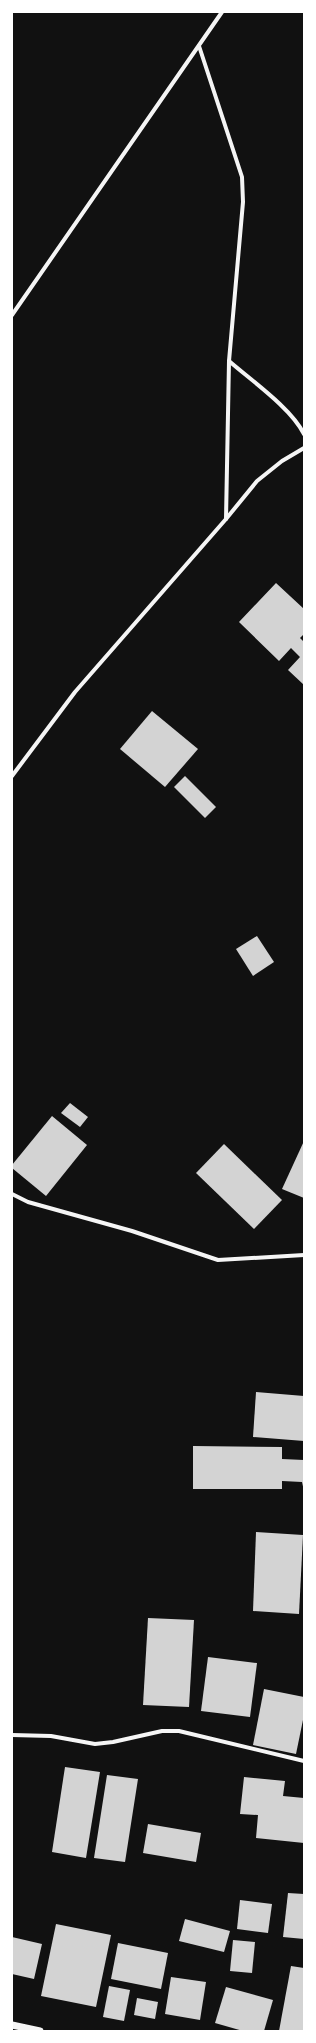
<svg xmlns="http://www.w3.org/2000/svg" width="316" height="2043" font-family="'PT Sans',sans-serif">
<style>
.building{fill:#d3d3d3}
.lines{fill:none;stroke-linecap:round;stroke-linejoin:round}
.minor{stroke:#f5f5f5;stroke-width:4}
.tertiary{stroke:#f5f5f5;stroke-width:7}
</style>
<rect width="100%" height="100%" fill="#111"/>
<g class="building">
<polygon points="276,583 304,609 304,634 300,638 304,642 304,685 288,670 300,657 291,648 279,661 239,622"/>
<polygon points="152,711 198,749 165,787 120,749"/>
<polygon points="185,776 216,807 205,818 174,787"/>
<polygon points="257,936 274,962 253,976 236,949"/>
<polygon points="70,1103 88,1117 80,1127 61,1113"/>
<polygon points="52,1116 87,1145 46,1196 12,1168 12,1165"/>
<polygon points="304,1141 304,1198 282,1189"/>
<polygon points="224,1144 282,1200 254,1229 196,1173"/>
<polygon points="256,1392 304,1396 304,1441 253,1437"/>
<polygon points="193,1446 282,1447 282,1459 304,1460 304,1491 302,1482 282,1481 282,1489 193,1489"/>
<polygon points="256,1532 303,1535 299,1614 253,1611"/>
<polygon points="148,1618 194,1620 189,1707 143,1705"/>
<polygon points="208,1657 257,1663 250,1717 201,1711"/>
<polygon points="264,1689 304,1697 304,1715 296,1754 253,1745"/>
<polygon points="65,1767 100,1772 86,1858 52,1852"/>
<polygon points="107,1775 138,1779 125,1862 94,1858"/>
<polygon points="244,1777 285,1781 283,1796 304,1798 304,1843 256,1838 258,1815 240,1814"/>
<polygon points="148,1824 201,1833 196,1862 143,1853"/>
<polygon points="288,1893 304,1894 304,1939 283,1937"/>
<polygon points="240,1900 272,1904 268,1933 237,1929"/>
<polygon points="185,1919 230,1931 224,1952 179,1941"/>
<polygon points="56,1924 111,1935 96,2007 41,1996"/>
<polygon points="12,1937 42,1944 34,1979 12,1974"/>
<polygon points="233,1940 255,1942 252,1973 230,1971"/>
<polygon points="118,1943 168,1953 161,1989 111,1979"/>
<polygon points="291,1966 304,1968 304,2031 279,2031"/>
<polygon points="171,1977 206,1982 200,2020 165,2014"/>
<polygon points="109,1986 130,1990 124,2021 103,2017"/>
<polygon points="226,1987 273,2000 264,2031 243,2031 215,2023"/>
<polygon points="137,1998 158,2002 155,2019 134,2015"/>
</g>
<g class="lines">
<g class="minor">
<polyline points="199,46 242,177 243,202 229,361 226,519"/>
<polyline points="12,315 222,12"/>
<path d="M229 361C252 381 291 408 304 434"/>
<polyline points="12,776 75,692 226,519 257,481 282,461 304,448"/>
<polyline points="12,1194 28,1202 132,1231 218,1260 304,1255"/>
<polyline points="12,1735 51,1736 95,1744 113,1742 162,1731 179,1731 304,1761"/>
</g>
<polyline class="tertiary" points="12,2025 40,2031"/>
</g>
<rect width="316" height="2043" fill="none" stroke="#ffffff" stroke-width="26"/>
</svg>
